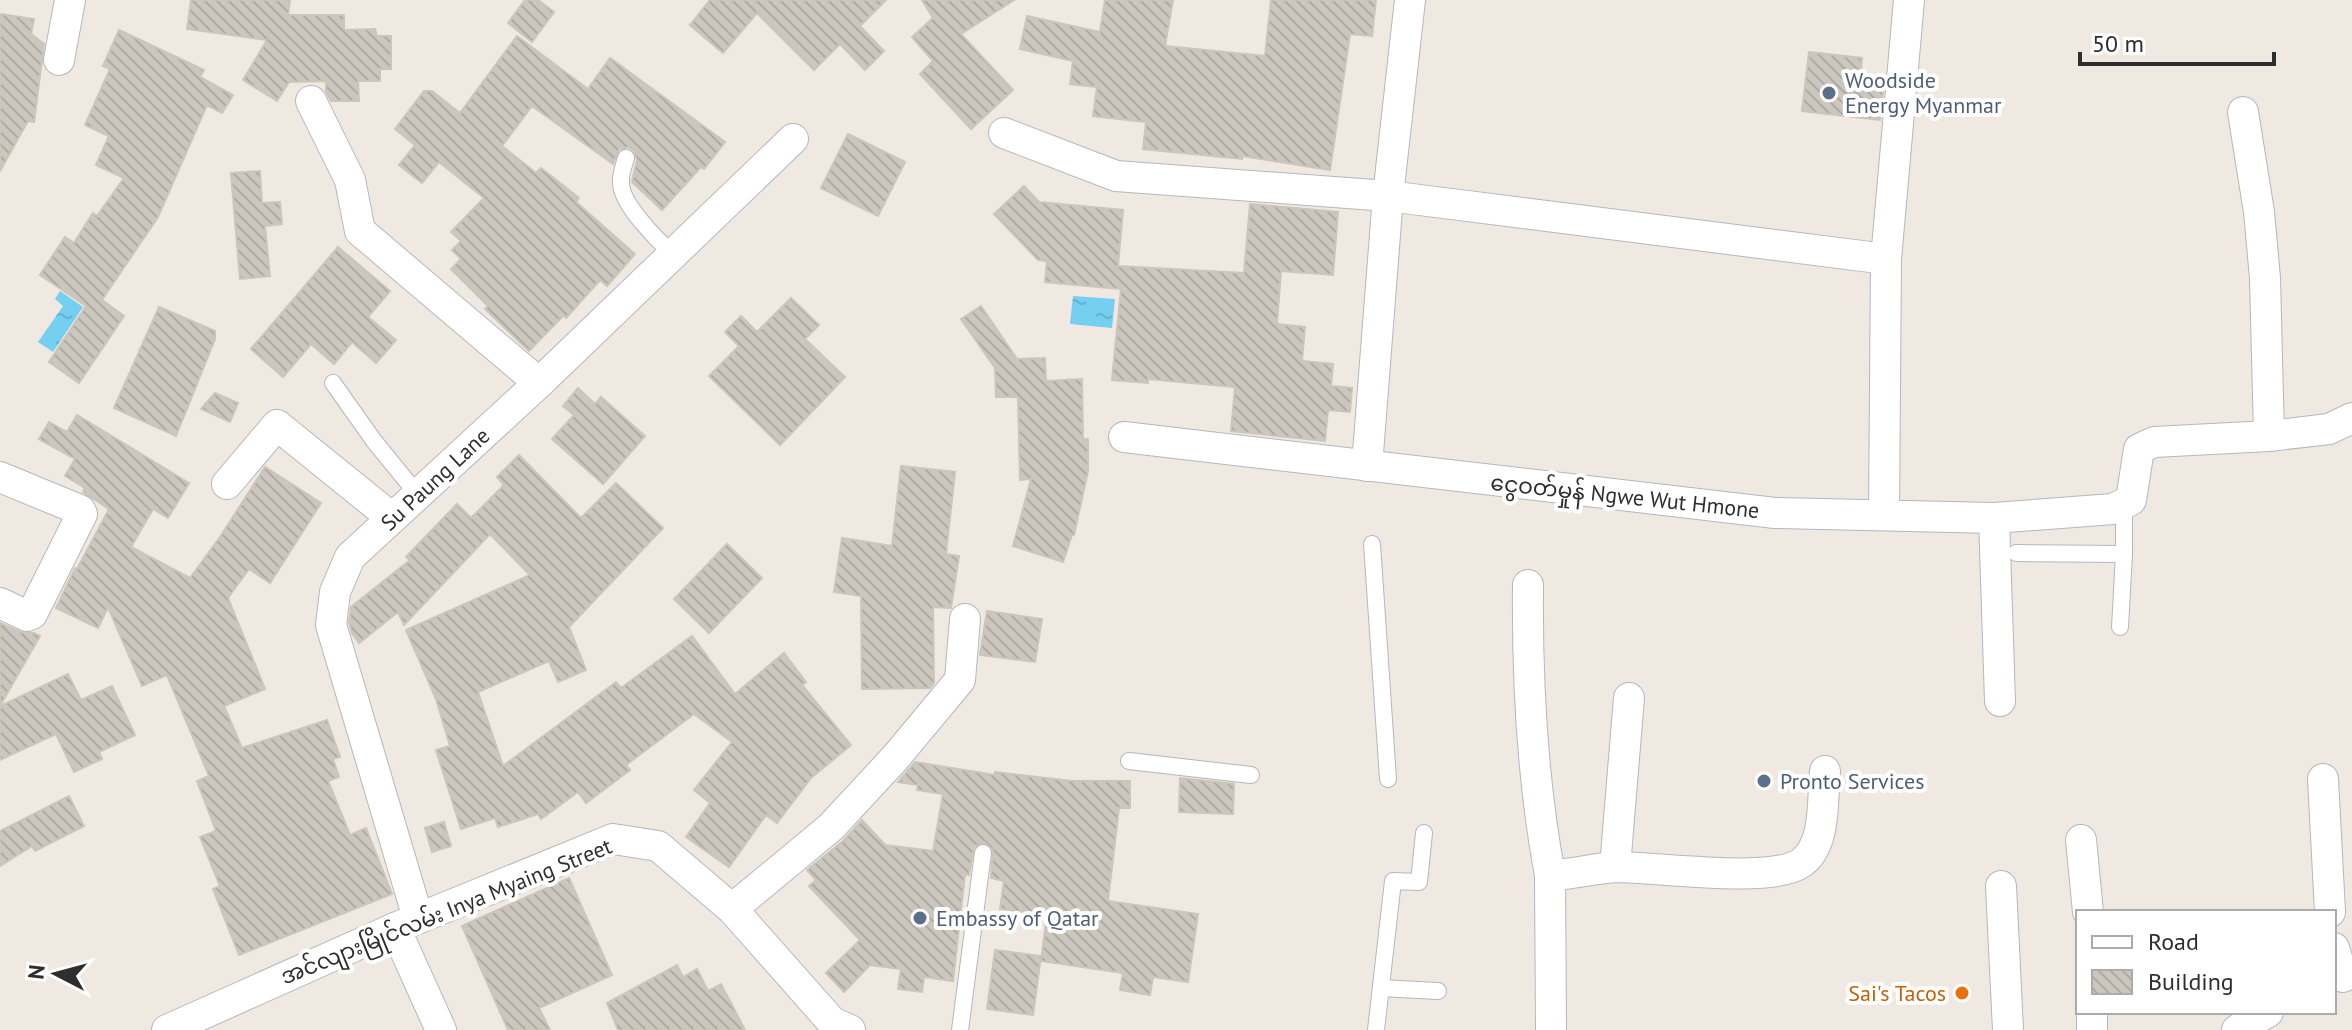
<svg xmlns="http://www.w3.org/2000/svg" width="2352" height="1030" font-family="'PT Sans','Noto Sans Myanmar',sans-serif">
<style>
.water{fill:url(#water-ripples)}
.building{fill:url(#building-back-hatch);stroke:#cbc5ba;stroke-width:2}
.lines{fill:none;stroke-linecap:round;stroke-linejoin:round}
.lane-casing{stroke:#b4b7c1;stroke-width:18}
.street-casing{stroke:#b4b7c1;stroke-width:32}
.lane{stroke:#fff;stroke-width:16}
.street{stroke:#fff;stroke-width:30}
.service-dot{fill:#5c6f8a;stroke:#fff;stroke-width:3}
.food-dot{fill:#e8710a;stroke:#fff;stroke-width:3}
.labels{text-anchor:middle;stroke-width:8;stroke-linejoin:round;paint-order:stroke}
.service-label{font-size:22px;fill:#4e5e75;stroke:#fff;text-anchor:start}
.street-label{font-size:22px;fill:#2e2e2e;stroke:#fff}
.food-label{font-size:22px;fill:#c56008;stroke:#fff;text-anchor:end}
</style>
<defs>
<pattern id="water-ripples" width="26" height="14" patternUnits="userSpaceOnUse" patternTransform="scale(2)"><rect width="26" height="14" fill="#75cff0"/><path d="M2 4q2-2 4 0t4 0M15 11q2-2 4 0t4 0" fill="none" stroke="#66b2ce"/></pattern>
<pattern id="building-back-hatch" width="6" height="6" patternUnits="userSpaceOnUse" patternTransform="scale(2)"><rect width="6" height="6" fill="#cbc7bf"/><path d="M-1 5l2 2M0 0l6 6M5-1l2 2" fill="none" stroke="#afaba4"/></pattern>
</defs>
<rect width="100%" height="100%" fill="#efe9e1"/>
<g class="water">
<polygon points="60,291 83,307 53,352 38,342 63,306 55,299"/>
<polygon points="1073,296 1115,299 1112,328 1070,324"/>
</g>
<g class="building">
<polygon points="191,0 290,0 288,15 344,15 344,30 375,29 377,36 391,36 391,69 380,69 380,81 358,81 359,101 331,101 326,92 326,81 289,82 277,101 243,80 267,40 187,29"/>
<polygon points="525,0 538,0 554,12 532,42 508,23"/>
<polygon points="710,0 886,0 860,26 884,51 865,70 840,44 814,70 757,13 723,53 690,25"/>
<polygon points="922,0 1014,0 961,34 1013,90 971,129 920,74 933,61 912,37 933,18"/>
<polygon points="1105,0 1173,0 1165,46 1265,56 1271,0 1376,0 1372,36 1350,34 1330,170 1242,156 1242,159 1143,149 1146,122 1093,116 1097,87 1070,84 1073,61 1020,49 1027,16 1100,32"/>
<polygon points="0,14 34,19 31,34 44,44 34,122 28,121 0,171"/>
<polygon points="119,30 204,70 200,77 233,95 222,113 207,105 158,217 102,300 124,316 79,383 49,362 86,306 40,275 65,237 74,243 93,213 97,216 124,178 96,165 109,136 85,125 110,69 103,66"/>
<polygon points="517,36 588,89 610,58 725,142 704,169 701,167 662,210 632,182 637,160 633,150 628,147 619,150 613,164 532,106 502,146 536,173 541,168 579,198 576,202 635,254 607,286 600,280 566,318 564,315 529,351 485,309 488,306 451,269 461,259 452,250 461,241 451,232 484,198 439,162 422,183 399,165 415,145 395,129 424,91 432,91 460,113"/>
<polygon points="1809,52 1862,58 1860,81 1884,83 1880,120 1802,111"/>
<polygon points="848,134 905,162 878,216 821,188"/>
<polygon points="260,171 262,203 280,202 282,224 265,226 270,276 240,279 231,173"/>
<polygon points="1024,186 1039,202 1123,210 1118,266 1244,273 1250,204 1338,212 1333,275 1281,271 1277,324 1305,327 1302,361 1333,364 1331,386 1352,388 1350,412 1328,410 1325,441 1231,431 1235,387 1148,379 1148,383 1112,380 1121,289 1045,282 1047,261 1038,260 994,214"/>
<polygon points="338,247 390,291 368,317 396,340 376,363 352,342 334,364 311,344 283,377 251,349"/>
<polygon points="791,298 819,325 805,339 845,377 780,445 709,376 739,346 725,332 741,316 757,332"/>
<polygon points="981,306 1017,359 1045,358 1046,381 1082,379 1083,439 1088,439 1088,471 1074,535 1072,535 1063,562 1013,546 1031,479 1020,480 1018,397 996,397 995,368 961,319"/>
<polygon points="159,307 215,331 215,339 176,436 114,408"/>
<polygon points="578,388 595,404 601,397 645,436 603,484 552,439 574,415 563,406"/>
<polygon points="215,393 238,403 230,422 201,409"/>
<polygon points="77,415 189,483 168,518 153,509 131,547 190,578 220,537 265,467 321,503 270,583 249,569 228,598 265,689 224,706 242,748 327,720 340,757 333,759 339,777 328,781 350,835 366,828 392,894 239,955 213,889 220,886 200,837 216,831 197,781 209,776 167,675 142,686 108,607 98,628 56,608 75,568 77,569 109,509 83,492 85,488 65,476 75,459 39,439 49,422 67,432"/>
<polygon points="519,455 581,518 616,483 663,528 569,627 586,670 558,682 549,661 478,692 503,766 616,682 621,688 692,636 735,694 784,653 806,682 802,685 851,745 811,778 777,823 766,815 729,867 686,837 710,803 694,790 732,742 694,714 626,765 630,770 586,803 578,792 541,819 538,814 498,827 495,818 461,829 436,750 450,746 436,699 406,630 530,575 490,534 404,625 398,612 359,643 352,633 349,623 351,607 410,560 406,557 457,504 471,518 504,485 497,477"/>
<polygon points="901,466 955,472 946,554 959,556 951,608 933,607 934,683 930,688 862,689 861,596 834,592 842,538 892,546"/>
<polygon points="727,544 762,578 709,633 674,599"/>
<polygon points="987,611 1042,619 1035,662 980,655"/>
<polygon points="0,623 20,632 34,633 40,636 0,706 68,674 81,700 112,686 135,735 99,752 102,759 74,772 56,734 0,760"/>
<polygon points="915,762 995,775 995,772 1072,781 1130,781 1130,808 1119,808 1108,901 1198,914 1188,982 1153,977 1150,995 1120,990 1123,973 1041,961 1047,915 1000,909 1004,881 991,878 993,850 984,842 974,847 969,875 965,874 953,981 924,977 922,992 898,989 901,969 870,965 844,992 826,973 860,940 809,886 816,880 807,870 843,841 862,820 885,845 933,851 943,794 917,790 918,785 898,782"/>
<polygon points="1180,778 1234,784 1233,814 1179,812"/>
<polygon points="69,796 84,826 35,851 32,846 0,866 0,831"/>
<polygon points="444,822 451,846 432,852 425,828"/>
<polygon points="569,878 612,975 539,1008 550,1030 508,1030 462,926"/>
<polygon points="995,950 1041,956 1033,1015 987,1009"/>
<polygon points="677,965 683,977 697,969 708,991 721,984 745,1030 618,1030 607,1003"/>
</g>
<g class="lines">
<defs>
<g id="lane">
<path d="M626 158C624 165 620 175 621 183 621 204 658 241 673 254"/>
<polyline points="333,383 374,441 418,495"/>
<polyline points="1372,544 1388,779"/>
<polyline points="2016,553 2124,554 2124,504"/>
<polyline points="2120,627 2124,554"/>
<polyline points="1129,761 1251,775"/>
<polyline points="1381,988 1438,991"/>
<polyline points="960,1030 983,853"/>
<polyline points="1376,1030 1393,881 1419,882 1424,833"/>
</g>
<g id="street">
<polyline points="59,60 70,0"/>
<polyline points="311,101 350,180 360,231 539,383"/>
<polyline points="2243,112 2259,212 2265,278 2269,436"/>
<polyline points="1004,133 1116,176 1388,196 1886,259"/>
<polyline points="1124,437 1775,513 1994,518 2113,509 2131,500 2139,449 2154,442 2269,436 2329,429 2352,418"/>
<polyline points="1367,466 1388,196 1410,0"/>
<polyline points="0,477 80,510 82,514 32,614 27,616 0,603"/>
<polyline points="227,484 277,425 392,518"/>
<polyline points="1884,515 1886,259 1909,0"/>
<polyline points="1994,518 2000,701"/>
<path d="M1528 585C1527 683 1532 779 1550 875"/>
<polyline points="2323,779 2330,912"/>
<polyline points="2081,840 2088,912"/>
<polyline points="1615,867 1629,698"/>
<polyline points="2001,886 2008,1030"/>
<polyline points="732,909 831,827 895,758 960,680 965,619"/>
<polyline points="418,918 331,625 335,592 350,557 539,383 793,139"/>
<polyline points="395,928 441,1030"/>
<polyline points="2334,948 2343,977"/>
<polyline points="2092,1012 2092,1030"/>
<polyline points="167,1030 395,928 613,839 658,846 732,909 832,1022 850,1030"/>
<path d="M1551 1030 1550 875C1572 875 1594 868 1617 867 1657 867 1771 884 1801 863 1827 845 1822 799 1825 771"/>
<polyline points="2237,1030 2268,1012"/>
</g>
</defs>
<use href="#lane" class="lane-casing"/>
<use href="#street" class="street-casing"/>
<use href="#lane" class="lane"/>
<use href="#street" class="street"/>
</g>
<g class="service-dot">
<circle cx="1829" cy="93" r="8"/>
<circle cx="1764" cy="781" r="8"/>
<circle cx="920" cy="918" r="8"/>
</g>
<circle class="food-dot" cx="1962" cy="993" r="8"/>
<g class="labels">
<g class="service-label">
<text x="1845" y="88">Woodside<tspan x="1845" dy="25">Energy Myanmar</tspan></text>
<text x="1780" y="789">Pronto Services</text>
<text x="936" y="926">Embassy of Qatar</text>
</g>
<g class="street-label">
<text transform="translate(435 479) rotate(-43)" y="8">Su Paung Lane</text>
<text transform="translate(1625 496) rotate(6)" y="8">ငွေဝတ်မှုန် Ngwe Wut Hmone</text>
<text transform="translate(446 911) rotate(-22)" y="8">အင်လျားမြိုင်လမ်း Inya Myaing Street</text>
</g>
<g class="food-label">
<text x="1946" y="1001">Sai's Tacos</text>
</g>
</g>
<rect x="2076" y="910" width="260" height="104" fill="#ffffff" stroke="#ababab" stroke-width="2"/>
<rect x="2092" y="936" width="40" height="12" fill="#ffffff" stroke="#ababab" stroke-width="2"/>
<text x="2148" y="950" font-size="24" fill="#2e2e2e">Road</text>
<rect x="2092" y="970" width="40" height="24" fill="url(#building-back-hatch)" stroke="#ababab" stroke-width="2"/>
<text x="2148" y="990" font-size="24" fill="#2e2e2e">Building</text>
<g transform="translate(56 974) rotate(276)" stroke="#ffffff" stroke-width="6" paint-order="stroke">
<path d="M0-6L14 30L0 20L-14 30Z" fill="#2e2e2e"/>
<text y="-12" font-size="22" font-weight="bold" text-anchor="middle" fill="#2e2e2e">N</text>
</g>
<path d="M2080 52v12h194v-12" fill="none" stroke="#2e2e2e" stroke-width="4"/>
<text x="2092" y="52" font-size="24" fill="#2e2e2e" stroke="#ffffff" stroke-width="6" paint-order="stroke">50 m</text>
</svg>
